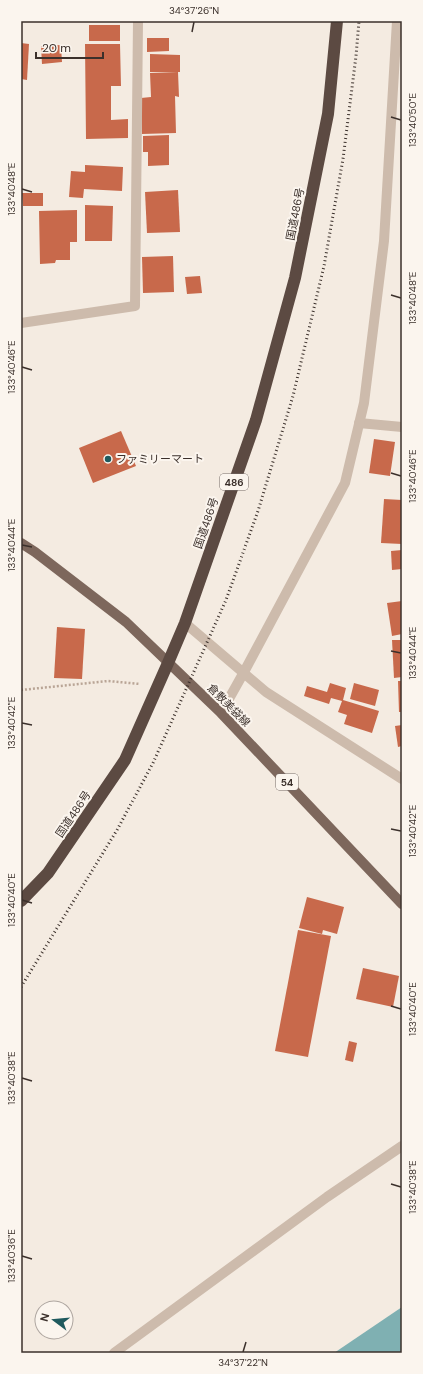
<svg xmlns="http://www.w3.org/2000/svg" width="423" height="1374" font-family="'DM Sans','Noto Sans JP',sans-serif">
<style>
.water{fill:#7fb0b2}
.building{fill:#c8694b}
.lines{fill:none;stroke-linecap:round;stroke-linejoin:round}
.path{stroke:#b9a596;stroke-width:2.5;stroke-dasharray:2 2;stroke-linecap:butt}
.minor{stroke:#cdbbac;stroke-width:10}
.major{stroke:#7d675c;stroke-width:10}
.highway{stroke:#5c4a42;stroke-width:12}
.rail{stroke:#3b302b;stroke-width:3;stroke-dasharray:1 3;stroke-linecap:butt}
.ticks{fill:none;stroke:#3b302b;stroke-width:1.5}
.poi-dot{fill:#1f5a5e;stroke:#fbf5ee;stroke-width:1.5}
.labels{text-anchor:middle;stroke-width:4;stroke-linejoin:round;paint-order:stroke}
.shield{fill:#fbf5ee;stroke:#756b66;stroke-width:1}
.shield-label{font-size:10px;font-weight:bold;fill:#3b302b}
.street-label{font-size:11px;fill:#3b302b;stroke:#fbf5ee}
.poi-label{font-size:11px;fill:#3b302b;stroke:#fbf5ee;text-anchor:start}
.neatline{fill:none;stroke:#3b302b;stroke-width:1.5}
.ticks-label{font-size:10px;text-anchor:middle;fill:#3b302b}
</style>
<rect width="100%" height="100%" fill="#f4ebe1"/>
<polygon class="water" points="402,1307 402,1353 334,1353"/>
<g class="building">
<rect x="89" y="25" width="31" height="16"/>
<polygon points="147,38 169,38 169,51 147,52"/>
<polygon points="21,43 29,44 27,80 21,79"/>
<polygon points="85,44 120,44 121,86 111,86 111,120 128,119 128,138 86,139"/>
<polygon points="61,45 62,62 42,64 41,46"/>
<polygon points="150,54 180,55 180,72 150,72"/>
<polygon points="178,72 179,97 175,96 176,133 142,134 141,98 151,97 150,73"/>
<polygon points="169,135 169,165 148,166 148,152 143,152 143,136"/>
<polygon points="85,165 123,167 122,191 84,189 83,198 69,197 71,171 85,172"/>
<polygon points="178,190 180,232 147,233 145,192"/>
<polygon points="22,193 43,193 43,206 23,206"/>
<polygon points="85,205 113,206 112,241 85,241"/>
<polygon points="77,210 77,242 70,242 70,260 56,260 55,263 40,264 39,211"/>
<polygon points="173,256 174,292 143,293 142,257"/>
<polygon points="200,276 202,293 187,294 185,277"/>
<polygon points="121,431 136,466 93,483 79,448"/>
<polygon points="374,439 395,442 390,476 369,473"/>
<polygon points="384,499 402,500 402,544 381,543"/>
<polygon points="402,550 402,569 392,570 391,551"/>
<polygon points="402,601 402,634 392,636 387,603"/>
<polygon points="57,627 85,629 82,679 54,678"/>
<polygon points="392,640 402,640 402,677 394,678"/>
<polygon points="398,681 402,681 402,712 399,712"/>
<polygon points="330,683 346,688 343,700 379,711 372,733 344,724 347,715 338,712 342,701 331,698 329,704 304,696 307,686 327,692"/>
<polygon points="354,683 379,690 375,706 350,699"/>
<polygon points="402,725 402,746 398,747 395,726"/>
<polygon points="307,897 344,907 337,934 323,930 322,934 299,928"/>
<polygon points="298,930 331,936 308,1057 275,1051"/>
<polygon points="363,968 399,976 393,1007 356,999"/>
<polygon points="349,1041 357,1043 353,1062 345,1060"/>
</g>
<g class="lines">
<polyline class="path" points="21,690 108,681 140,684"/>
<g class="minor">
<polyline points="21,323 135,306 138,21"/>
<polyline points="359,423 402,427"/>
<polyline points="185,623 266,692 402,779"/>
<polyline points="221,713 244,672 345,483 364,403 384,241 397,21"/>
<polyline points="114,1353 327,1197 402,1146"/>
</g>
<polyline class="major" points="21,543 35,552 126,622 221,713 402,904"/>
<polyline class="highway" points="21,901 48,873 125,760 168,663 185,623 256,420 295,278 328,114 337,21"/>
<polyline class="rail" points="21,987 117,830 153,763 226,600 258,511 293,396 324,266 343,159 356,56 359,21"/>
</g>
<path class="ticks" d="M192 32 194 22M391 117 401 120M22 189 32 192M391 295 401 298M22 367 32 370M391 473 401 476M22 545 32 547M391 651 401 653M22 723 32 725M391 829 401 831M22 900 32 903M391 1006 401 1009M22 1078 32 1081M391 1184 401 1187M22 1256 32 1259M243 1352 246 1342"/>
<circle class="poi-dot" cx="108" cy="459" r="4"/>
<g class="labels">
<g class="shield">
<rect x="220" y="474" width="28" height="16" rx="3"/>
<rect x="276" y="774" width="22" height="16" rx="3"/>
</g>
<g class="shield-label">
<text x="234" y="486">486</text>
<text x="287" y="786">54</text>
</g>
<g class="street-label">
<text transform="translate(295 214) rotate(-79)" y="4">国道486号</text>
<text transform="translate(206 523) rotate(-71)" y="4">国道486号</text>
<text transform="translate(229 705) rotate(45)" y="4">倉敷美袋線</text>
<text transform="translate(73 814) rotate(-56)" y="4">国道486号</text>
</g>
<g class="poi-label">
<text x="116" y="463">ファミリーマート</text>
</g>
</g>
<rect width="423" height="1374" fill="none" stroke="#fbf5ee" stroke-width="44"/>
<g transform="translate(54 1320) rotate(286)"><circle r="19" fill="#fbf5ee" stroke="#aea6a0"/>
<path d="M0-3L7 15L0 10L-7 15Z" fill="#1f5a5e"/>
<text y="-6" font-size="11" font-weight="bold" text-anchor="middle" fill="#3b302b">N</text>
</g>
<path d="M36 52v6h67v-6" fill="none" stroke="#3b302b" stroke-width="2"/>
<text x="42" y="52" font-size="12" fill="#3b302b" stroke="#fbf5ee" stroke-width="3" paint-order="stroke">20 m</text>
<rect x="22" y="22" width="379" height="1330" class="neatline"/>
<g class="ticks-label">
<text x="194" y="14">34°37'26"N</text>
<text transform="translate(412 120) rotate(-90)" y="4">133°40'50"E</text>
<text transform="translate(11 189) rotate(-90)" y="4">133°40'48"E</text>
<text transform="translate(412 298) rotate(-90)" y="4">133°40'48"E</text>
<text transform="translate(11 367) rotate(-90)" y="4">133°40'46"E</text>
<text transform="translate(412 476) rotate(-90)" y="4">133°40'46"E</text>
<text transform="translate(11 545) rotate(-90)" y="4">133°40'44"E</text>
<text transform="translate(412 653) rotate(-90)" y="4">133°40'44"E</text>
<text transform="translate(11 723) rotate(-90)" y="4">133°40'42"E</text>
<text transform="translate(412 831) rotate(-90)" y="4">133°40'42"E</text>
<text transform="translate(11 900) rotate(-90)" y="4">133°40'40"E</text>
<text transform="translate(412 1009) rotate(-90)" y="4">133°40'40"E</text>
<text transform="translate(11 1078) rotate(-90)" y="4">133°40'38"E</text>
<text transform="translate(412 1187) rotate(-90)" y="4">133°40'38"E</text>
<text transform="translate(11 1256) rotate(-90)" y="4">133°40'36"E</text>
<text x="243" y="1366">34°37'22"N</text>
</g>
</svg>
